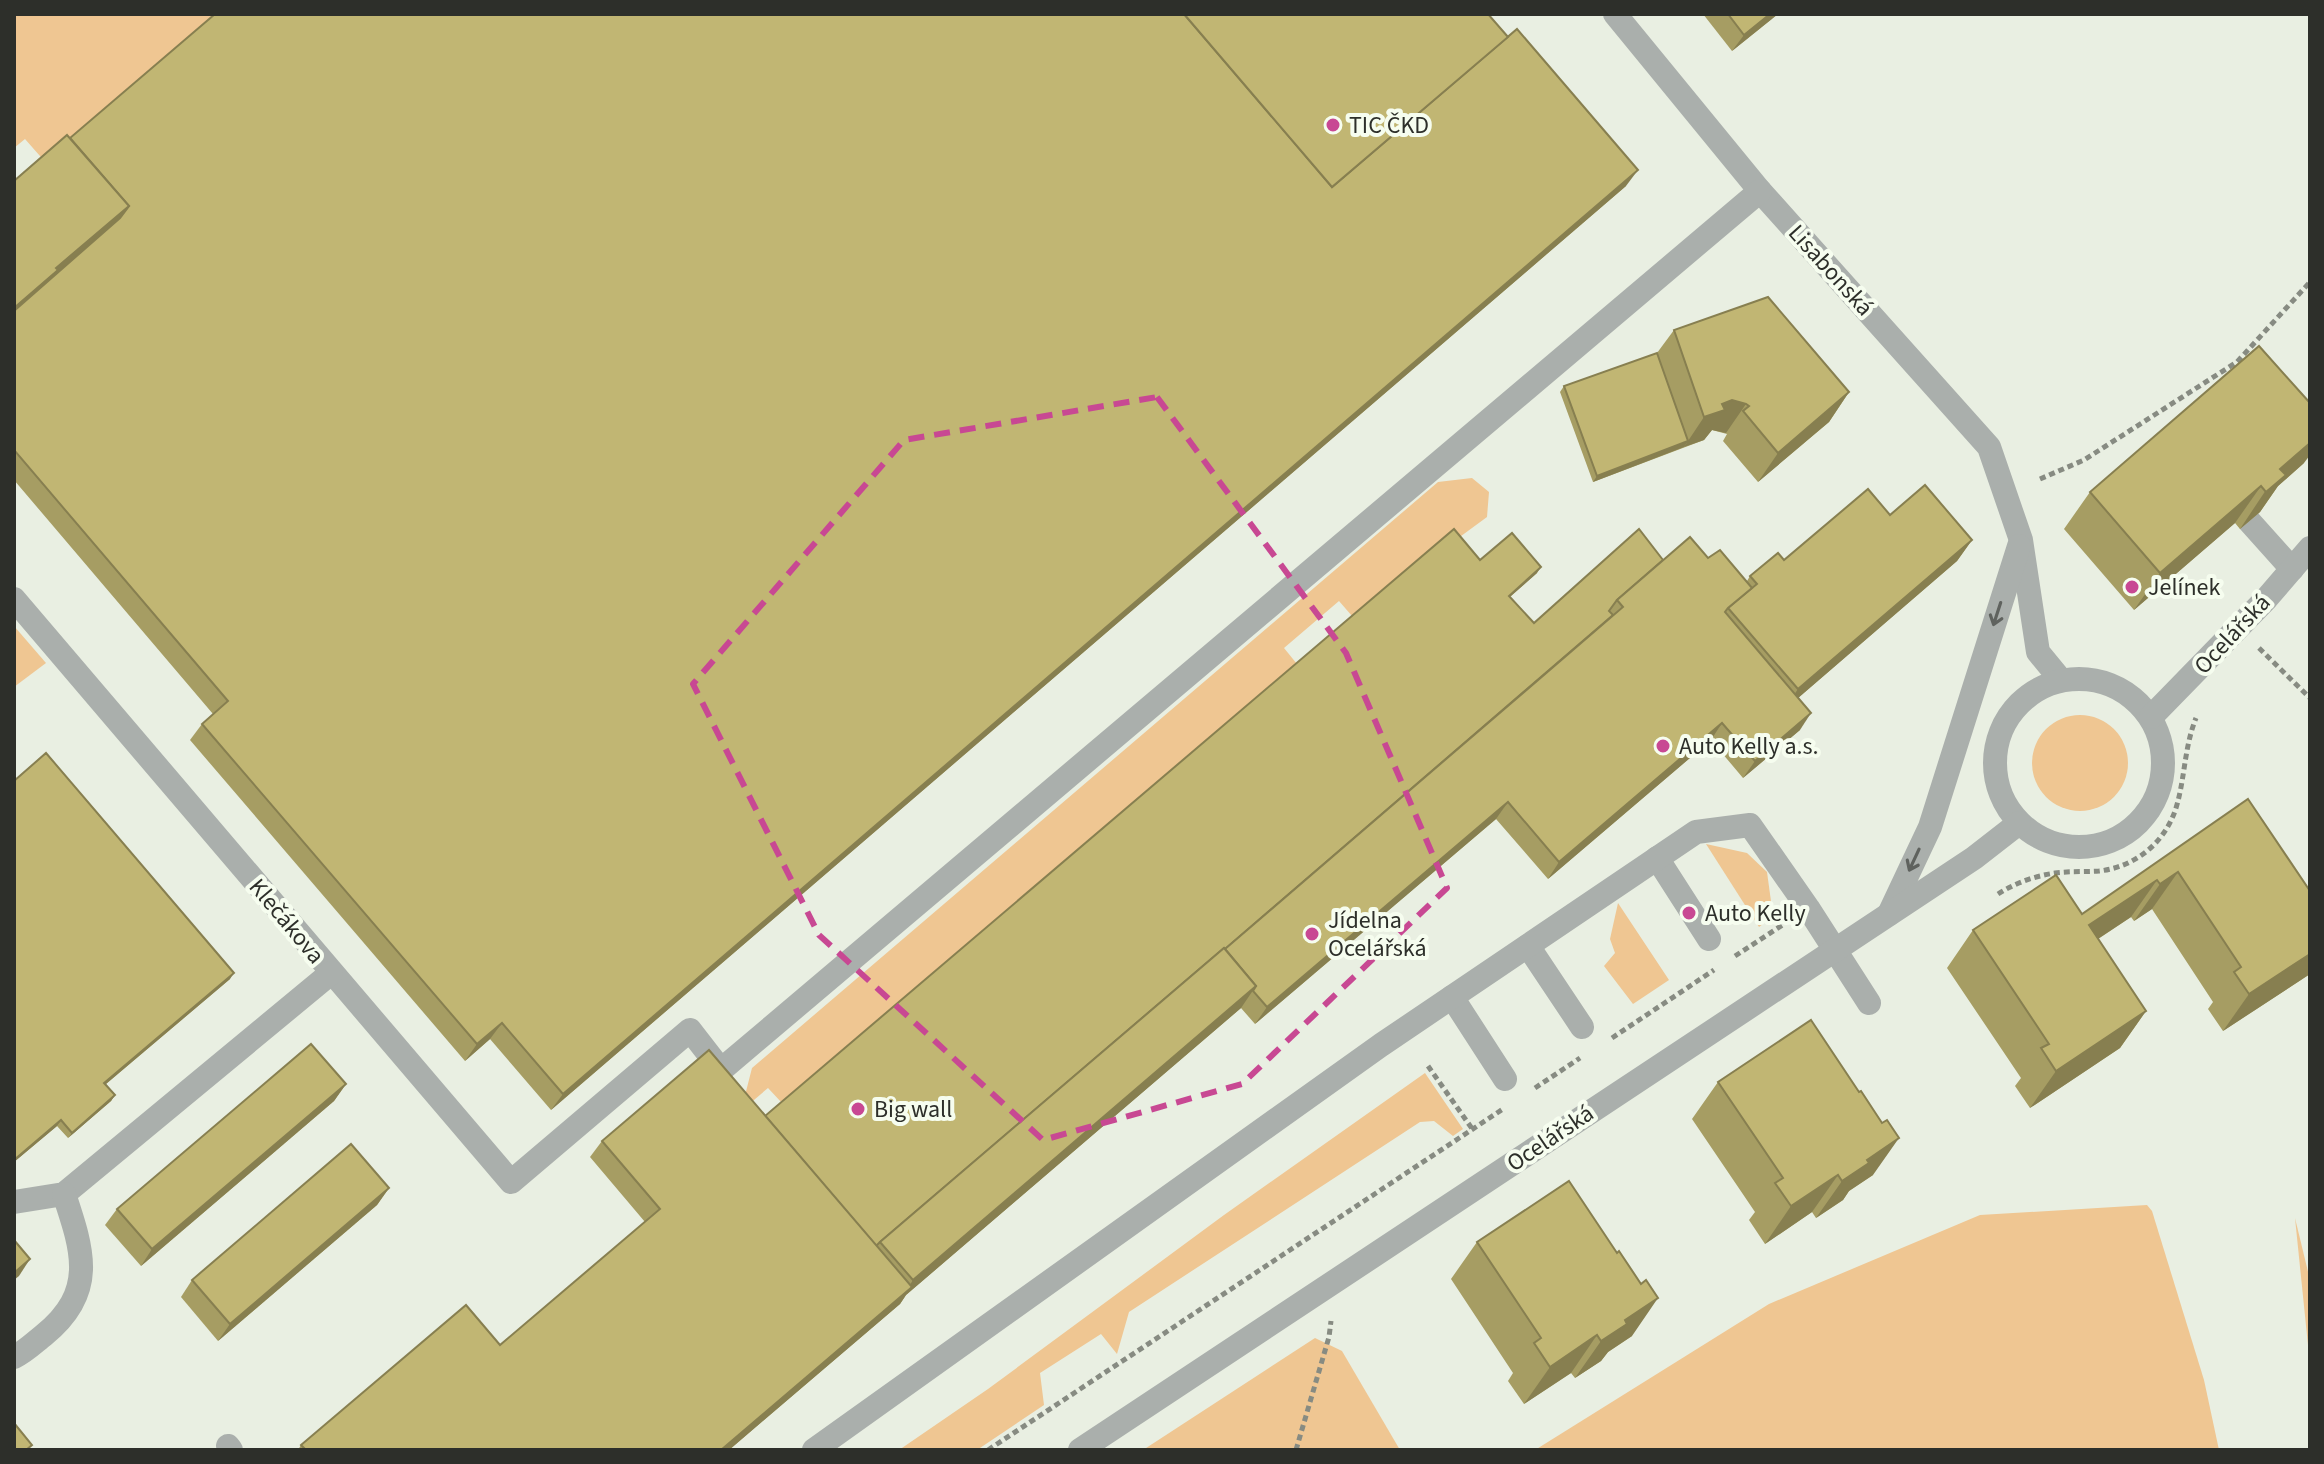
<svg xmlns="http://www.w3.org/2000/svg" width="2324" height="1464" font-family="'Source Sans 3',sans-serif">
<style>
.green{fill:#efc692}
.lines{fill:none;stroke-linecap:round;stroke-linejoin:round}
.path{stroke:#878b82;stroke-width:5;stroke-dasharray:6 4;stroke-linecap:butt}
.minor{stroke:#aaafac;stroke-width:24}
.wall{fill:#a69d63}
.shaded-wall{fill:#877f50}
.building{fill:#c1b673;stroke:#877f50;stroke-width:2}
.oneway{stroke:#5f625e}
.marked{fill:none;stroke:#c84893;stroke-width:6;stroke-dasharray:16 10;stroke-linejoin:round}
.poi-dot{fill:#c84893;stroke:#f6fdef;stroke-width:3}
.labels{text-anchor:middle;stroke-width:8;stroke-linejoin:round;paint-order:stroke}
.poi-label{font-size:24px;fill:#2d2f2a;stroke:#f6fdef;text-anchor:start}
.street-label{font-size:24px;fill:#2d2f2a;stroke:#f6fdef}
</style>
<rect width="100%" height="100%" fill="#e9efe2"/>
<g class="green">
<polygon points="14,14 222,14 47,164 25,139 14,148"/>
<polygon points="1472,478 1489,492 1487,517 1352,616 1339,601 1284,648 1297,664 782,1103 768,1088 741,1111 752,1068 1438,482"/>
<polygon points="14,626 46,663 14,687"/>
<circle cx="2080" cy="763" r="48"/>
<polygon points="1706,844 1747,853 1767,872 1773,916 1759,927"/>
<polygon points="1618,903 1669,980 1633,1004 1604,966 1615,953 1610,939"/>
<polygon points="1425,1073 1463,1129 1453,1136 1434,1121 1420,1122 1129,1312 1117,1354 1101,1334 1040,1373 1044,1405 977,1450 899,1450 988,1389 1224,1215"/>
<polygon points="2147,1205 2152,1211 2204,1380 2219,1450 1535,1450 1769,1304 1980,1215"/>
<polygon points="2295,1218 2310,1280 2310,1363 2308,1345"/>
<polygon points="1315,1338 1342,1351 1400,1450 1143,1450"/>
</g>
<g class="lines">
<g class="path">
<polyline points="2040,479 2084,460 2237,362 2310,282"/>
<polyline points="2259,648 2310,698"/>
<path d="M1998 894C2015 883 2035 876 2055 873 2070 871 2085 872 2099 871 2135 867 2165 843 2176 808 2185 779 2184 748 2196 718"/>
<polyline points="1735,956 1784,924"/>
<polyline points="1612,1038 1714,970"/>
<polyline points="1428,1066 1473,1130"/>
<polyline points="1535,1088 1580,1058"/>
<polyline points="988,1450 1503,1109"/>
<polyline points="1296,1450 1329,1337 1331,1321"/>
</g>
<g class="minor">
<polyline points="1615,14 1760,191 1989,447 2021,540 2038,652 2061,680"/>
<polyline points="2249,521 2292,569"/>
<polyline points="14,599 511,1182 690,1030 721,1070 1760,191"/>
<circle cx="2079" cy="763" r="84"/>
<polyline points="2151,717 2267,598 2310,548"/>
<polyline points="1657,858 1709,939"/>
<polyline points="1889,914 1930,827 2019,546"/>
<polyline points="1528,946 1582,1027"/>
<polyline points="1452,997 1505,1079"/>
<polyline points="14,1202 64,1194 331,973"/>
<path d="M14 1357C25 1352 35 1342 44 1335 97 1292 83 1251 64 1194"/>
<polyline points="228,1446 231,1450"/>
<polyline points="814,1450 1381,1045 1696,832 1750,825 1808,908 1869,1003"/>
<polyline points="1080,1450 1974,858 2019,823"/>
</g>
</g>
<g class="wall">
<polygon points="1703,14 1778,14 1732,51"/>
<polygon points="70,138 1626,186 551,1110 490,1039 465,1061 190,740 202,724 213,714 14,480 14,181"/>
<polygon points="1674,330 1849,392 1829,422 1758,482 1723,441 1727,434 1712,430 1704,440 1593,482 1560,392 1564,386 1657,353"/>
<polygon points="2304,463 2278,486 2260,512 2240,529 2235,523 2134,610 2064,529 2090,492"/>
<polygon points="1890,515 1972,540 1957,561 1798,698 1800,730 1743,778 1711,740 1548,879 1496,819 1255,1024 1241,1008 906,1295 900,1304 729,1450 298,1450 301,1445 500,1345 645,1222 590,1157 602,1141 765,1116 1480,560 1537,573 1510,597 1534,623 1663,560 1708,558 1747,581 1750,576 1784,560"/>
<polygon points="14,781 230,979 106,1084 115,1095 111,1101 68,1138 57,1126 14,1162"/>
<polygon points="2248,799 2310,891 2310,974 2223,1031 2208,1009 2213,1002 2152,909 2134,921 2131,917 2098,939 2146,1011 2120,1048 2030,1108 2015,1086 2021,1078 1947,968 1973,930 2082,914"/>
<polygon points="1718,1082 1873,1175 1849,1191 1843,1200 1816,1218 1812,1212 1765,1244 1749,1220 1755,1212 1692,1119"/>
<polygon points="346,1084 334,1101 141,1266 105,1225 117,1209"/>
<polygon points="389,1188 377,1205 218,1341 181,1297 192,1280"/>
<polygon points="1477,1242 1632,1336 1608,1352 1601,1361 1575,1378 1571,1373 1524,1404 1508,1381 1513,1373 1451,1279"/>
</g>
<g class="shaded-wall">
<polygon points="1770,14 1778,14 1732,51 1744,35"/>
<polygon points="1638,170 1626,186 551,1110 563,1094"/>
<polygon points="129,206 108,235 14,320 14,308 56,268"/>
<polygon points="1849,392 1829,422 1758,482 1778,453"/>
<polygon points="1732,400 1746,404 1726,433 1712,430 1704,440 1684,447 1704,417 1722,404"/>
<polygon points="1688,441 1684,447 1593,482 1597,476"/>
<polygon points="2310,443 2310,455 2304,463 2278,486 2260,512 2240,529 2280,469"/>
<polygon points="2261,486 2235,523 2134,610 2160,573"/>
<polygon points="1972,540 1957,561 1783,711 1798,689"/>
<polygon points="1541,567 1537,573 1505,601 1509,596"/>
<polygon points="1811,713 1800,730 1743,778 1755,761"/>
<polygon points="1722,723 1711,740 1548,879 1559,862"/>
<polygon points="1508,802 1496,819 1255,1024 1267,1007"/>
<polygon points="2178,872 2152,909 2134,921 2160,884"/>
<polygon points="2157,880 2131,917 2063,962 2089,925"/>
<polygon points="2310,954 2310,974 2223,1031 2249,994"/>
<polygon points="234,973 230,979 100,1089 104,1083"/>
<polygon points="1256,986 1241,1008 906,1295 900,1304 729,1450 721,1450 904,1294 913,1280"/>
<polygon points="2146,1011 2120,1048 2030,1108 2056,1071"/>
<polygon points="502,1023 490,1039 465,1061 477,1044"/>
<polygon points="346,1084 334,1101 141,1266 152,1249"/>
<polygon points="115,1095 111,1101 68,1138 72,1133"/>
<polygon points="61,1120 57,1126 14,1162 14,1160"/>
<polygon points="1899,1138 1873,1175 1849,1191 1843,1200 1816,1218 1842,1181 1867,1160"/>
<polygon points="1838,1175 1812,1212 1765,1244 1791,1206"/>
<polygon points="389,1188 377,1205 218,1341 230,1324"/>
<polygon points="30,1259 19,1276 14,1280 14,1273"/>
<polygon points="1658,1298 1632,1336 1608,1352 1601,1361 1575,1378 1601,1341 1625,1320"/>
<polygon points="1597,1335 1571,1373 1524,1404 1550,1367"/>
</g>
<g class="building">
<polygon points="215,14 1184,14 1332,187 1517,29 1638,170 563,1094 502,1023 477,1044 202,724 228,701 14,450 14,311 120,218 129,206 70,138"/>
<polygon points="1184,14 1488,14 1508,37 1332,187"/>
<polygon points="1728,14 1770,14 1744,35"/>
<polygon points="67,135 129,206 56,268 58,270 14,308 14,181"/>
<polygon points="1768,297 1849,392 1778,453 1743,411 1749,406 1746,404 1732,400 1722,404 1725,410 1704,417 1674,330"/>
<polygon points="2259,346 2310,403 2310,443 2280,469 2286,475 2266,492 2261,486 2160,573 2090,492"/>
<polygon points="1657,353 1688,441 1597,476 1564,386"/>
<polygon points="1925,485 1972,540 1798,689 1728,608 1757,584 1750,576 1778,553 1784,560 1868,489 1890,515"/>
<polygon points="1454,529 1480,560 1512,533 1541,567 1509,596 1534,623 1639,529 1663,560 1617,600 1609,611 1613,615 1225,949 1224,948 880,1242 876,1246 765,1116"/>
<polygon points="1690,537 1708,558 1720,550 1752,588 1728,608 1725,612 1811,713 1755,761 1722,723 1559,862 1508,802 1267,1007 1253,991 1256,986 1225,949 1623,607 1617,600"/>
<polygon points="46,753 234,973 104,1083 115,1095 72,1133 61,1120 14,1160 14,781"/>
<polygon points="2248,799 2310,891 2310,954 2249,994 2234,972 2241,967 2178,872 2160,884 2157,880 2089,925 2146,1011 2056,1071 2041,1048 2049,1044 1973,930 2056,875 2082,914"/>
<polygon points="1224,948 1256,986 913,1280 880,1242"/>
<polygon points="1811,1020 1859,1092 1861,1091 1882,1123 1887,1120 1899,1138 1867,1160 1869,1163 1842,1181 1838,1175 1791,1206 1775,1183 1783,1178 1718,1082"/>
<polygon points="311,1044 346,1084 152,1249 117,1209"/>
<polygon points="709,1050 912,1287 721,1450 306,1450 301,1445 466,1305 500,1345 660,1209 602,1141"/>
<polygon points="351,1144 389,1188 230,1324 192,1280"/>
<polygon points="1569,1181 1617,1253 1619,1251 1641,1284 1646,1280 1658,1298 1625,1320 1627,1324 1601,1341 1597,1335 1550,1367 1534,1343 1541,1338 1477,1242"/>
<polygon points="14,1240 30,1259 14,1273"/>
<polygon points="14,1423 32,1445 26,1450 14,1450"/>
</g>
<defs><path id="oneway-shaft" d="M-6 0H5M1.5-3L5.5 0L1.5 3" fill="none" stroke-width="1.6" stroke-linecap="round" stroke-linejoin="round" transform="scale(2)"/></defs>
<g class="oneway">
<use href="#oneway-shaft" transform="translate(1997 614) rotate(108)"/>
<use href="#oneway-shaft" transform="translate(1914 860) rotate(115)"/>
</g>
<path class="marked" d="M1157 397 1346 653 1447 888 1242 1084 1043 1140 819 935 693 684 904 440Z"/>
<g class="poi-dot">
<circle cx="1333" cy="125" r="8"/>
<circle cx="2132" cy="587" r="8"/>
<circle cx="1663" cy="746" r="8"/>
<circle cx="1689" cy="913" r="8"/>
<circle cx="1312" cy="934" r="8"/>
<circle cx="858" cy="1109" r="8"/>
</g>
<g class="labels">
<g class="poi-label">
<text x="1349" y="133">TIC ČKD</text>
<text x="2148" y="595">Jelínek</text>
<text x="1679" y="754">Auto Kelly a.s.</text>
<text x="1705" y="921">Auto Kelly</text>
<text x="1328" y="928">Jídelna<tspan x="1328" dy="28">Ocelářská</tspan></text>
<text x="874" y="1117">Big wall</text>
</g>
<g class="street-label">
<text transform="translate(1831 270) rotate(48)" y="8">Lisabonská</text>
<text transform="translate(2232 634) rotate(-47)" y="8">Ocelářská</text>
<text transform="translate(287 921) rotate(50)" y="8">Klečákova</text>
<text transform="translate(1550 1138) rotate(-34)" y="8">Ocelářská</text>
</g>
</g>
<rect width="2324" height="1464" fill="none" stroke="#2d2f2a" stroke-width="32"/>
</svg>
